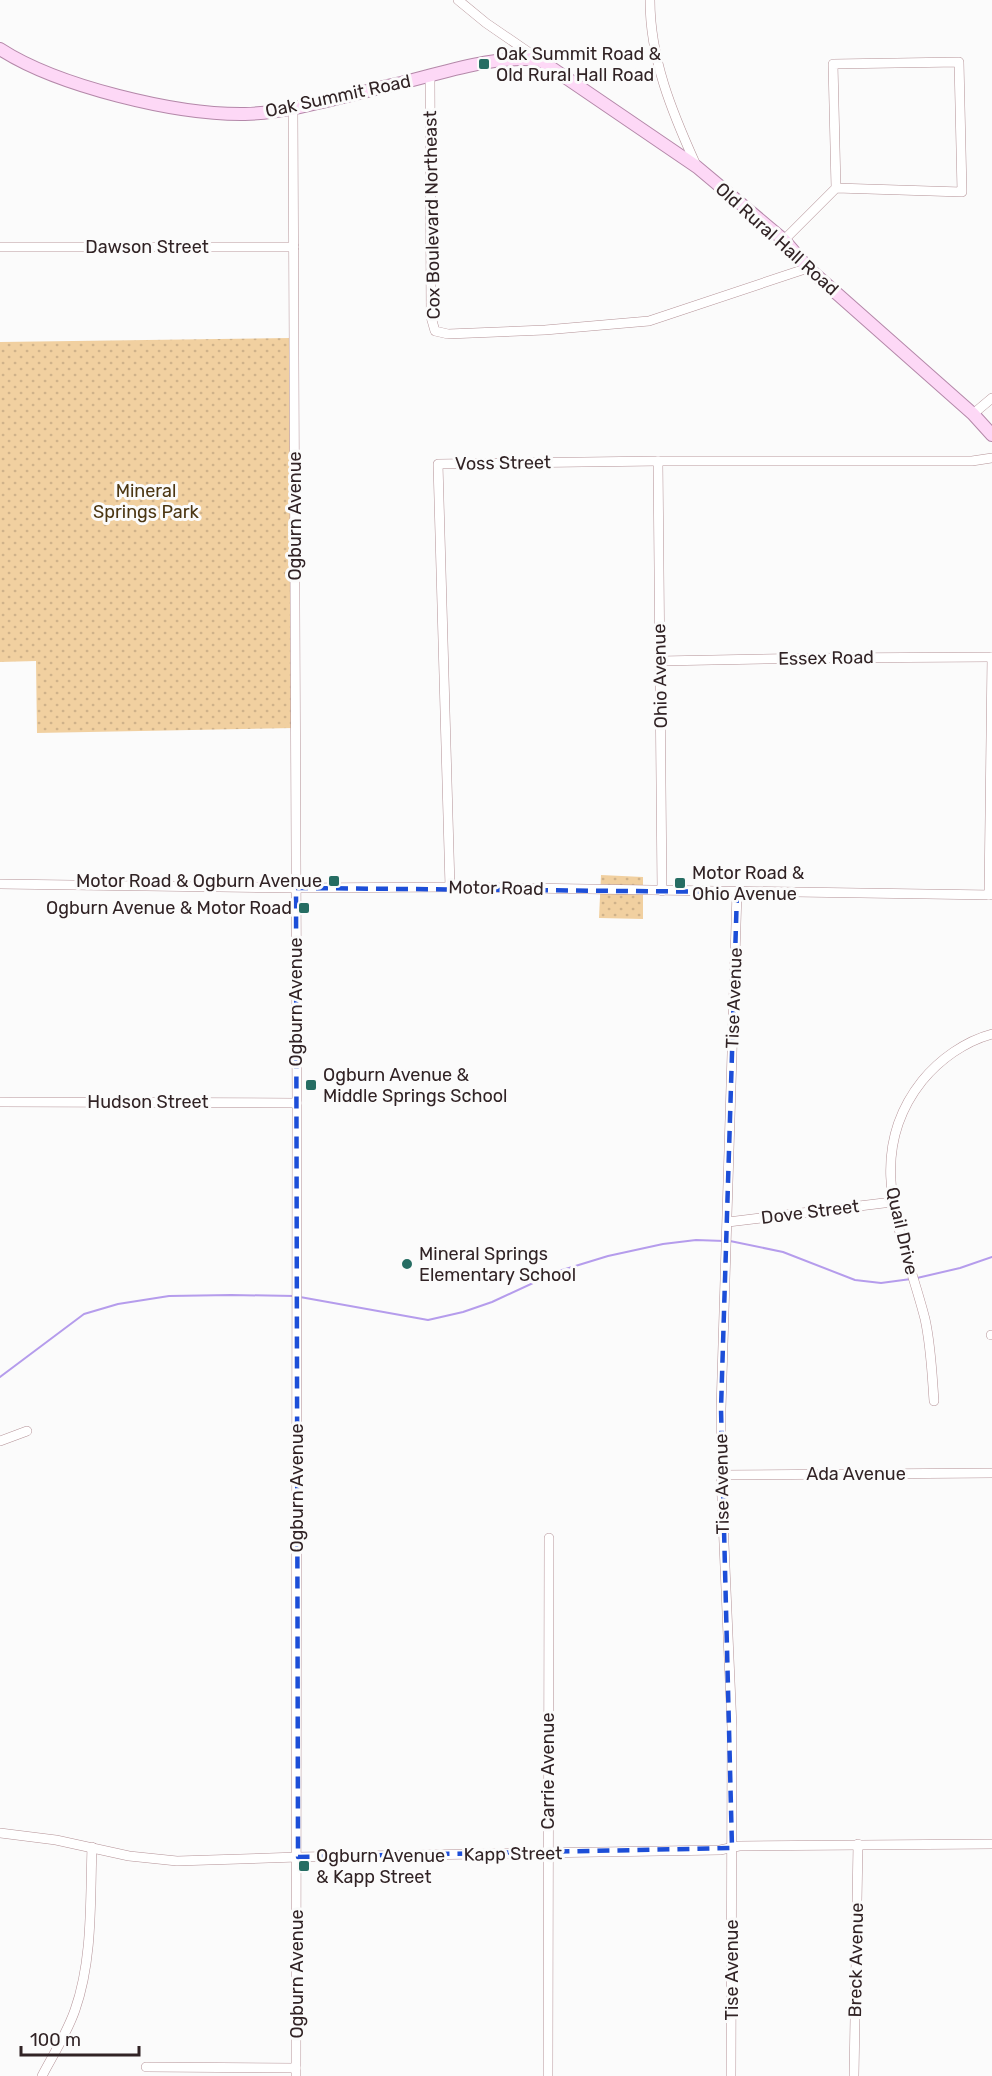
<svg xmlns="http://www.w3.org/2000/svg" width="992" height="2076" font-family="Rubik,sans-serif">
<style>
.park{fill:url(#park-dots)}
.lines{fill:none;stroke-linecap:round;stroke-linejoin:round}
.stream{stroke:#b59cec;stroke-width:2}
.minor-casing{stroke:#b49297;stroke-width:10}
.major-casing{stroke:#b488a9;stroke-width:14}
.minor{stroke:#fff;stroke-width:9}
.major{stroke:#fdd8f6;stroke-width:12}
.marked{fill:none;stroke:#1d4ed8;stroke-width:4.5;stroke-dasharray:12 8;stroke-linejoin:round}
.poi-dot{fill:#266d63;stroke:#fbfbfb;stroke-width:2}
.labels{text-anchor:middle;stroke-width:6;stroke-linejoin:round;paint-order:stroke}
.poi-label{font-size:18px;fill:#312325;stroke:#fbfbfb;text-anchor:start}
.street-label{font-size:18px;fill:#312325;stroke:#fbfbfb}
.park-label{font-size:18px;fill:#4b3612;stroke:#fbfbfb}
</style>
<defs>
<pattern id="park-dots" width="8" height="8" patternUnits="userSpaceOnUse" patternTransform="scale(1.5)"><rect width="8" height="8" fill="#f1d0a0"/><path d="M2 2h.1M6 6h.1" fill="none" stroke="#cfb28a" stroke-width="1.8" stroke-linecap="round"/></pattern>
</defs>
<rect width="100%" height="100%" fill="#fbfbfb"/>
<g class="park">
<polygon points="291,338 293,728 37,733 36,661 0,662 0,342"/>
<polygon points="601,875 643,877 643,919 599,918"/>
</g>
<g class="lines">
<g class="stream">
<polyline points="730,1241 783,1252 855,1280 881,1283 911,1279"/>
<polyline points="917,1278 960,1268 992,1257"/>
<polyline points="300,1297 428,1320 463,1312 492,1302 559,1271 608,1256 663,1244 696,1240 724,1241"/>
<polyline points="0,1377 84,1314 118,1304 169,1296 231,1295 294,1296"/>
</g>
<defs>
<g id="minor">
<polyline points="458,0 486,23 540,60"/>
<path d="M650 0C650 59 672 112 696 165"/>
<polyline points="430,76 431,317 435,331 448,334 545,330 649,321 808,268"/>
<polyline points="293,107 297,1103 296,2076"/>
<polyline points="784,240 836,188 962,192 959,62 833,64 836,188"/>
<polyline points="0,247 294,247"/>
<polyline points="973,414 992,398"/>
<polyline points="658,461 662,891"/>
<polyline points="660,661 819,658 992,657"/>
<polyline points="0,884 296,888 450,887 992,895"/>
<polyline points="450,887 438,464 658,461 972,461 992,458"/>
<polyline points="989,895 992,657"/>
<polyline points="0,1102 297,1103"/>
<polyline points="728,1222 892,1202"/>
<polyline points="991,1335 992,1335"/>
<path d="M934 1401C932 1374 931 1346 925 1319 904 1237 861 1158 922 1081 939 1060 965 1041 992 1034"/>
<polyline points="0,1441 27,1431"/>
<polyline points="721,1475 992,1473"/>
<polyline points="0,1833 56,1840 129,1856 177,1861 298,1857 720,1850 739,1846 992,1844"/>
<polyline points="146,2067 296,2068"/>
<path d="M42 2076C53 2055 67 2033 75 2010 93 1959 90 1900 92 1847"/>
<polyline points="548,2076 549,1538"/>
<polyline points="731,2076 732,1727 721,1475 721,1409 737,892"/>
<polyline points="854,2076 858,1844"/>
</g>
<path id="major" d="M0 49C57 86 176 115 245 114 292 113 354 93 401 83 447 72 492 55 540 60L697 167 784 240 808 268 973 414 992 435"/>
</defs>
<use href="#minor" class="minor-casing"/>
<use href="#major" class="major-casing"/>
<use href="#minor" class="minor"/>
<use href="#major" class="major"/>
</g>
<path class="marked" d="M296 888 737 892 721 1409 732 1848 298 1857Z"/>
<g class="poi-dot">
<rect x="478" y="58" width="12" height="12" rx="3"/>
<rect x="328" y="875" width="12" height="12" rx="3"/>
<rect x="674" y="877" width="12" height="12" rx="3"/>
<rect x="298" y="902" width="12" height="12" rx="3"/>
<rect x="305" y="1079" width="12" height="12" rx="3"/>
<circle cx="407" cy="1264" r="6"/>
<rect x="298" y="1860" width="12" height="12" rx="3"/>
</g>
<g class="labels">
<g class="poi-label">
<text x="496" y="60">Oak Summit Road &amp;<tspan x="496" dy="21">Old Rural Hall Road</tspan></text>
<text x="692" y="879">Motor Road &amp;<tspan x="692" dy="21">Ohio Avenue</tspan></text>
<text x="322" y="887" text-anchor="end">Motor Road &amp; Ogburn Avenue</text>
<text x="292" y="914" text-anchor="end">Ogburn Avenue &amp; Motor Road</text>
<text x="323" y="1081">Ogburn Avenue &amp;<tspan x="323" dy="21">Middle Springs School</tspan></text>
<text x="419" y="1260">Mineral Springs<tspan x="419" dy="21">Elementary School</tspan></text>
<text x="316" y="1862">Ogburn Avenue<tspan x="316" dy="21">&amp; Kapp Street</tspan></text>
</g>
<g class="street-label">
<text transform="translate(338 96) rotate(-12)" y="6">Oak Summit Road</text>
<text transform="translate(432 215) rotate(-91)" y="6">Cox Boulevard Northeast</text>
<text transform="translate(777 239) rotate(42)" y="6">Old Rural Hall Road</text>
<text x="147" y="253">Dawson Street</text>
<text transform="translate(503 463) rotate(-1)" y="6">Voss Street</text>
<text transform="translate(295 516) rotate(-90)" y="6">Ogburn Avenue</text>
<text transform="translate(826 658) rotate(-1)" y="6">Essex Road</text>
<text transform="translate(660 676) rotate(-91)" y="6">Ohio Avenue</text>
<text transform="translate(496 888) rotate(1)" y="6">Motor Road</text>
<text transform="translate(734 998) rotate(-88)" y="6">Tise Avenue</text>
<text transform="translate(296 1002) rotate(-90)" y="6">Ogburn Avenue</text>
<text x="148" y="1108">Hudson Street</text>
<text transform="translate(810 1212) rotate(-7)" y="6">Dove Street</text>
<text transform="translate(902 1231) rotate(77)" y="6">Quail Drive</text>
<text x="856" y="1480">Ada Avenue</text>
<text transform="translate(722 1484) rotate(-91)" y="6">Tise Avenue</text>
<text transform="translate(297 1488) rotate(-90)" y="6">Ogburn Avenue</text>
<text transform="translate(548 1771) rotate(-90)" y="6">Carrie Avenue</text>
<text transform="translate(513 1854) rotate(-1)" y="6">Kapp Street</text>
<text transform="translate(856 1960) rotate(-89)" y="6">Breck Avenue</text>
<text transform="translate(732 1970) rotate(-90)" y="6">Tise Avenue</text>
<text transform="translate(297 1974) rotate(-90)" y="6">Ogburn Avenue</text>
</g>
<g class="park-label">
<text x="146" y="497">Mineral<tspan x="146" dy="21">Springs Park</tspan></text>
</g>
</g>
<path d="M21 2046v9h118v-9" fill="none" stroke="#312325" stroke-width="3"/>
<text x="30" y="2046" font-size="18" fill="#312325" stroke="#fbfbfb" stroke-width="4.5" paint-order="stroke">100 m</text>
</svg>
